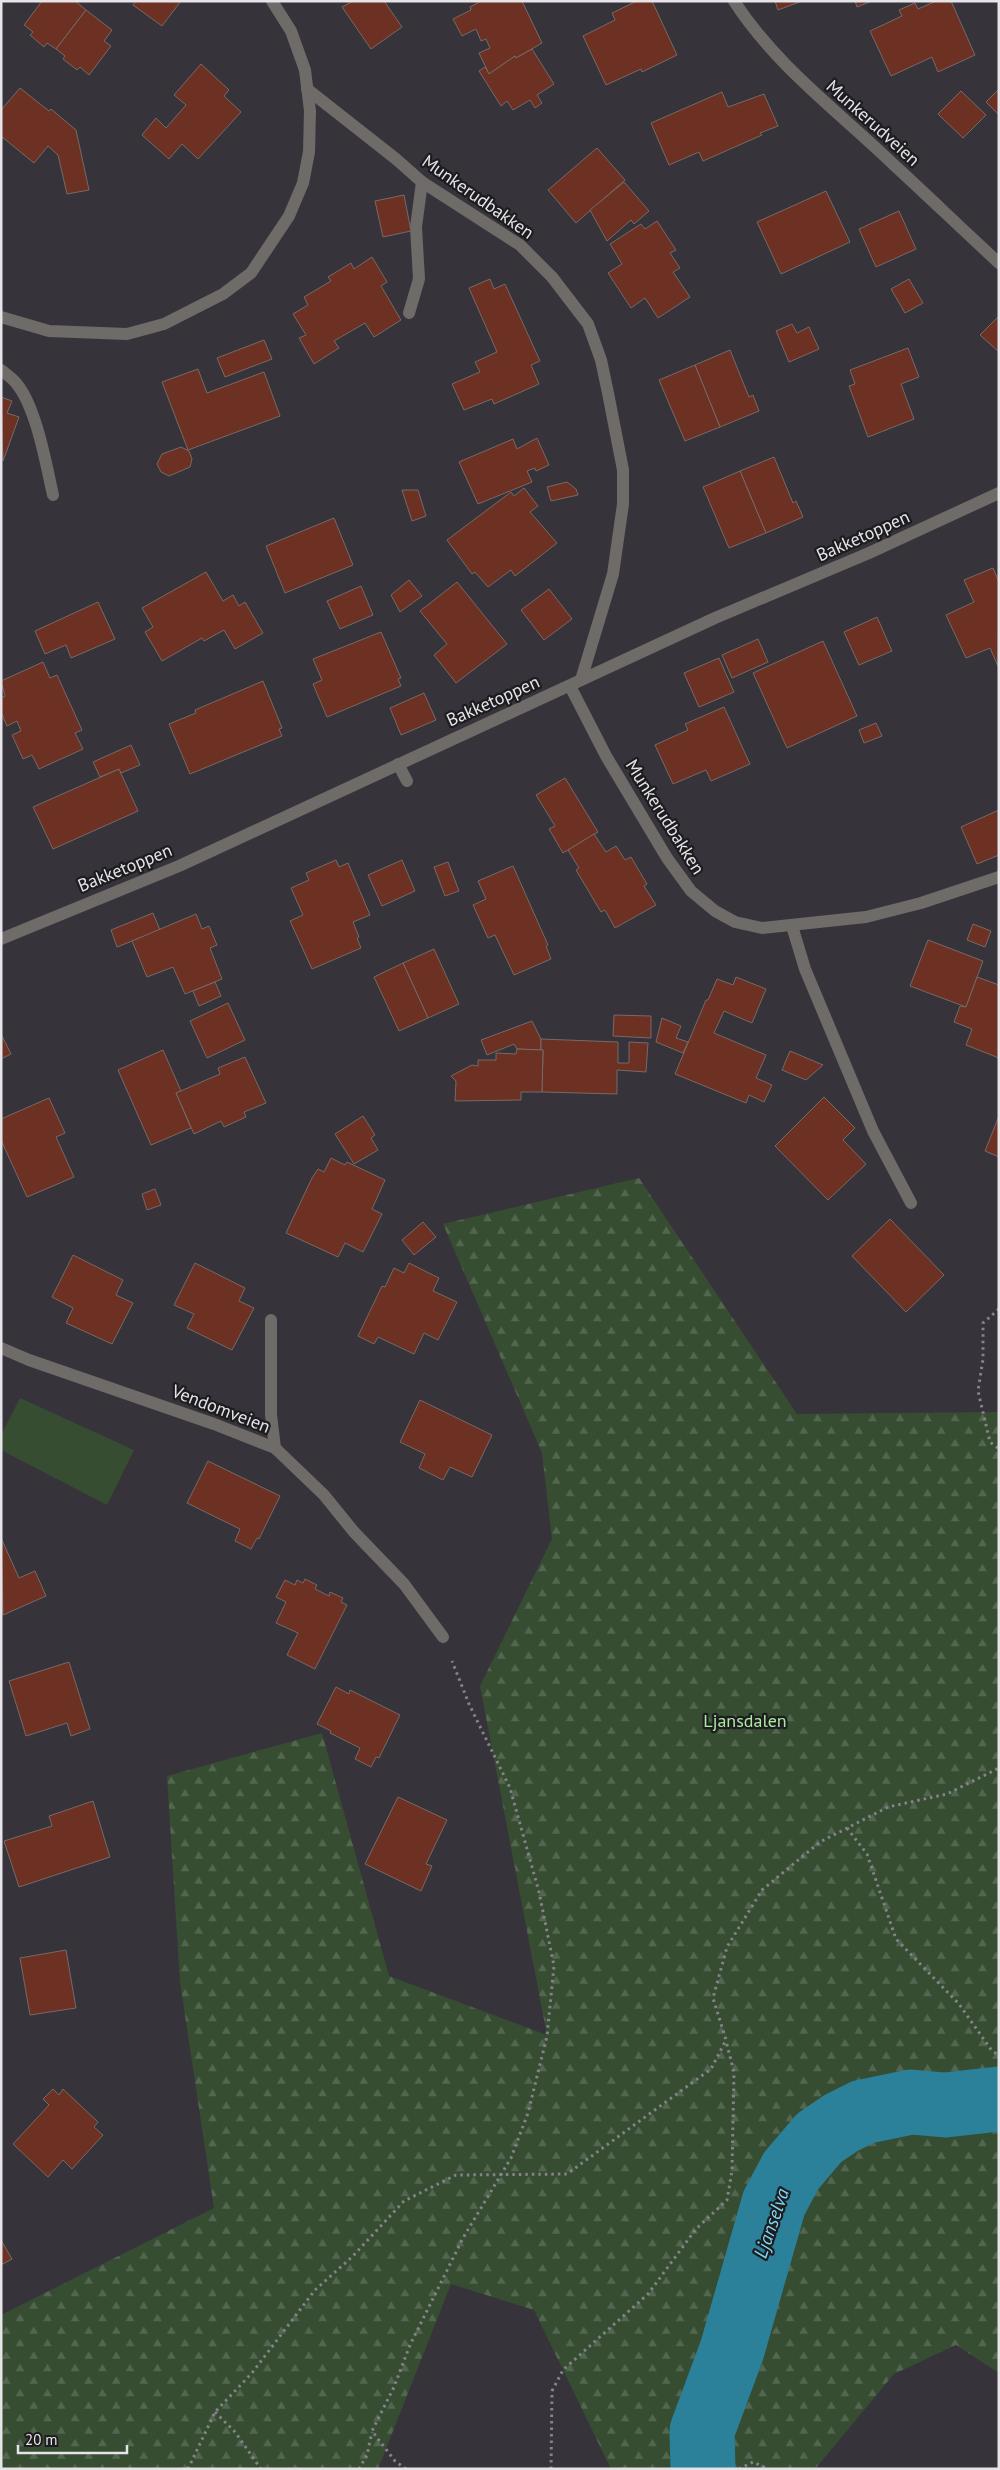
<svg xmlns="http://www.w3.org/2000/svg" width="1000" height="2470" font-family="'PT Sans',sans-serif">
<style>
.forest{fill:url(#forest-firs)}
.garden{fill:#364d32}
.lines{fill:none;stroke-linecap:round;stroke-linejoin:round}
.river{stroke:#2b809a;stroke-width:65}
.building{fill:#6d3124;stroke:#756a67}
.path{stroke:#858289;stroke-width:3;stroke-dasharray:2.5 4;stroke-linecap:butt}
.lane{stroke:#6f6b68;stroke-width:12}
.street{stroke:#6f6b68;stroke-width:12}
.labels{text-anchor:middle;stroke-width:4.5;stroke-linejoin:round;paint-order:stroke}
.street-label{font-size:18px;fill:#e6e4e9;stroke:#1d1c1f}
.park-label{font-size:18px;fill:#abeaa1;stroke:#1d1c1f}
.water-label{font-size:19px;font-style:italic;fill:#7fd7f5;stroke:#1d1c1f}
</style>
<defs>
<pattern id="forest-firs" width="22" height="20" patternUnits="userSpaceOnUse" patternTransform="scale(1.25)"><rect width="22" height="20" fill="#364d32"/><path d="M5 1l3.5 6h-7zM16 11l3.5 6h-7z" fill="#536650"/></pattern>
</defs>
<rect width="100%" height="100%" fill="#37333b"/>
<polygon class="forest" points="639,1178 797,1414 999,1412 999,2373 956,2345 894,2374 815,2469 611,2469 534,2310 451,2284 378,2469 1,2469 1,2315 214,2208 180,1982 167,1776 322,1733 389,1976 547,2035 480,1686 552,1539 542,1453 443,1224"/>
<polygon class="garden" points="20,1398 134,1450 107,1505 1,1450 1,1435"/>
<g class="lines">
<polyline class="river" points="703,2469 702,2431 732,2350 774,2203 791,2171 819,2138 841,2123 863,2112 911,2102 945,2105 999,2099"/>
</g>
<g class="building">
<polygon points="42,1 75,1 86,10 56,49 47,43 44,47 30,35 33,32 24,25"/>
<polygon points="136,1 181,1 162,26 133,5"/>
<polygon points="353,1 384,1 402,27 371,49 342,7"/>
<polygon points="481,1 522,1 542,43 516,58 515,56 489,74 479,53 490,48 486,39 481,41 476,29 462,36 453,19 471,10 470,7"/>
<polygon points="637,1 652,1 677,55 642,72 641,69 606,85 583,36 615,20 612,13"/>
<polygon points="775,1 802,1 778,10"/>
<polygon points="855,1 872,1 857,7"/>
<polygon points="936,1 951,1 975,55 938,72 932,57 891,76 870,31 902,16 899,10 915,3 918,9"/>
<polygon points="86,10 112,30 104,41 111,46 89,75 80,67 77,70 63,59 65,56 56,49"/>
<polygon points="532,49 554,84 537,95 542,103 535,108 530,100 513,110 507,101 501,106 479,71 485,67 489,74 515,56 516,58"/>
<polygon points="201,64 229,90 224,96 241,112 198,159 182,144 169,159 142,135 156,118 166,128 186,105 174,95"/>
<polygon points="20,88 49,111 51,109 76,130 89,190 67,194 58,155 48,146 34,163 1,136 1,110"/>
<polygon points="999,89 999,115 986,102"/>
<polygon points="961,91 986,115 963,138 938,114"/>
<polygon points="722,92 728,107 764,94 778,126 760,133 762,135 703,161 699,152 669,165 651,123"/>
<polygon points="597,148 625,180 576,223 548,190"/>
<polygon points="624,182 649,211 634,224 631,220 607,241 590,210"/>
<polygon points="826,191 850,242 781,274 757,222"/>
<polygon points="404,195 411,231 383,237 375,201"/>
<polygon points="899,211 916,249 876,267 859,229"/>
<polygon points="657,221 676,250 670,253 680,268 673,272 690,297 658,318 645,298 631,308 608,273 622,264 610,244 641,224 645,229"/>
<polygon points="372,257 387,282 381,286 401,320 374,337 365,323 334,341 339,348 314,364 299,338 306,335 293,314 308,305 304,297 331,281 328,277 351,263 354,269"/>
<polygon points="490,279 494,289 505,284 540,361 531,365 539,384 494,404 492,399 464,410 452,384 480,372 475,362 497,352 469,288"/>
<polygon points="909,279 923,303 905,313 891,289"/>
<polygon points="999,316 999,352 980,335"/>
<polygon points="792,324 797,333 809,327 819,349 789,362 776,331"/>
<polygon points="264,340 272,359 225,377 217,358"/>
<polygon points="908,348 919,377 901,384 914,419 868,437 849,386 855,384 850,370"/>
<polygon points="730,350 749,397 753,395 759,411 720,427 695,365"/>
<polygon points="695,365 720,427 685,441 659,380"/>
<polygon points="198,369 207,393 264,372 280,416 188,450 162,382"/>
<polygon points="1,397 12,401 7,413 19,417 3,461"/>
<polygon points="537,438 549,465 536,471 535,468 527,471 532,482 478,504 459,462 513,439 517,449"/>
<polygon points="181,447 189,451 192,459 190,467 169,476 161,472 157,464 162,454"/>
<polygon points="774,457 793,503 796,501 803,517 766,533 740,471"/>
<polygon points="740,471 766,533 729,548 703,487"/>
<polygon points="567,482 576,489 578,495 551,501 547,487"/>
<polygon points="524,488 538,506 530,512 557,543 515,576 511,570 488,587 475,572 472,574 447,540 511,492 514,496"/>
<polygon points="402,490 418,490 426,516 412,521"/>
<polygon points="334,518 353,565 285,593 266,546"/>
<polygon points="993,568 999,582 998,666 990,648 966,658 946,615 974,602 964,580"/>
<polygon points="206,572 223,601 233,595 239,606 245,602 263,633 235,649 224,630 204,641 202,638 162,661 145,632 153,627 142,608"/>
<polygon points="409,580 422,596 400,612 391,595"/>
<polygon points="457,582 507,644 456,683 434,655 447,644 420,611"/>
<polygon points="361,586 373,615 340,629 327,601"/>
<polygon points="549,589 572,619 544,640 521,610"/>
<polygon points="98,602 115,639 71,658 66,645 45,654 35,631"/>
<polygon points="877,617 892,651 859,665 844,632"/>
<polygon points="381,632 401,678 398,679 401,686 327,717 313,684 322,680 313,659"/>
<polygon points="758,639 768,662 732,678 722,655"/>
<polygon points="823,641 857,716 787,748 753,673"/>
<polygon points="719,658 734,692 699,707 684,673"/>
<polygon points="43,662 50,678 57,675 82,730 75,733 83,749 39,769 32,755 23,759 12,735 21,731 17,721 7,726 1,712 1,698 5,696 1,681"/>
<polygon points="263,681 282,728 279,729 282,736 190,774 169,724 196,713 195,710"/>
<polygon points="424,693 436,720 401,735 390,708"/>
<polygon points="724,707 750,764 711,781 706,770 673,784 655,745 688,730 685,724"/>
<polygon points="876,723 882,736 864,743 859,730"/>
<polygon points="131,745 140,765 121,773 119,769 100,777 93,762"/>
<polygon points="119,769 138,811 53,849 33,807"/>
<polygon points="565,778 598,832 563,853 549,829 555,826 536,795"/>
<polygon points="999,810 999,855 977,864 961,827"/>
<polygon points="594,834 606,852 616,846 625,860 631,857 647,884 644,886 656,905 615,928 605,910 601,912 576,870 579,868 568,850"/>
<polygon points="336,860 339,867 348,863 370,915 353,922 359,937 357,938 361,948 312,969 290,921 303,915 291,888 309,880 306,873"/>
<polygon points="402,860 415,891 382,906 368,875"/>
<polygon points="448,862 459,891 445,896 434,867"/>
<polygon points="513,866 548,945 546,946 551,959 514,975 495,935 488,938 473,905 486,899 478,881"/>
<polygon points="153,913 160,930 117,947 111,930"/>
<polygon points="196,914 202,929 209,926 217,945 210,948 222,979 185,994 173,967 147,977 132,941"/>
<polygon points="973,924 991,931 985,947 967,940"/>
<polygon points="928,940 983,961 966,1007 910,986"/>
<polygon points="434,949 459,1004 428,1018 403,963"/>
<polygon points="403,963 428,1018 399,1031 374,977"/>
<polygon points="736,977 766,989 752,1023 724,1011 714,1033 766,1055 756,1078 772,1085 764,1102 749,1095 746,1103 675,1074 706,1000 708,1000 717,979 733,985"/>
<polygon points="977,977 999,985 999,1058 966,1045 972,1029 954,1022 960,1006 966,1007"/>
<polygon points="215,982 221,996 199,1006 193,991"/>
<polygon points="228,1003 245,1040 207,1058 190,1021"/>
<polygon points="614,1015 651,1016 651,1038 613,1036"/>
<polygon points="662,1018 681,1026 676,1038 688,1042 683,1053 656,1042"/>
<polygon points="532,1021 541,1039 541,1050 517,1049 514,1044 487,1055 481,1040"/>
<polygon points="1,1034 11,1054 1,1059"/>
<polygon points="541,1039 618,1042 618,1063 629,1063 629,1042 648,1043 646,1072 617,1070 617,1094 542,1092 543,1050 541,1050"/>
<polygon points="517,1049 543,1050 542,1092 521,1092 521,1100 455,1101 456,1081 451,1076 472,1065 478,1066 478,1060 496,1060 496,1053 516,1054"/>
<polygon points="163,1050 181,1091 176,1093 191,1128 151,1145 118,1070"/>
<polygon points="790,1051 823,1065 806,1080 782,1070"/>
<polygon points="245,1057 266,1103 244,1112 246,1117 224,1127 221,1121 194,1134 176,1093 220,1074 218,1068"/>
<polygon points="824,1097 855,1128 843,1140 866,1164 828,1200 775,1146"/>
<polygon points="49,1098 65,1133 56,1137 74,1177 27,1197 1,1140 1,1119"/>
<polygon points="363,1116 375,1135 371,1138 378,1150 354,1164 335,1134"/>
<polygon points="999,1116 999,1157 985,1151"/>
<polygon points="331,1158 345,1165 347,1162 385,1180 372,1209 382,1214 363,1252 345,1243 338,1257 286,1233 312,1178 318,1169 324,1172"/>
<polygon points="155,1189 161,1205 147,1210 142,1194"/>
<polygon points="890,1219 944,1275 906,1312 852,1256"/>
<polygon points="423,1222 436,1237 414,1255 402,1240"/>
<polygon points="73,1255 123,1280 116,1295 133,1303 112,1344 66,1323 73,1308 52,1297"/>
<polygon points="195,1263 245,1288 239,1301 254,1308 232,1350 187,1328 194,1314 174,1305"/>
<polygon points="409,1263 439,1278 433,1291 457,1302 438,1340 424,1333 414,1354 378,1337 374,1344 358,1336 382,1286 385,1287 394,1268 404,1273"/>
<polygon points="420,1400 492,1435 472,1477 450,1467 443,1480 419,1468 425,1454 400,1442"/>
<polygon points="208,1461 280,1496 259,1539 257,1538 251,1549 235,1541 240,1529 187,1503"/>
<polygon points="1,1538 19,1578 35,1571 46,1596 3,1615"/>
<polygon points="305,1579 317,1585 315,1589 329,1596 330,1592 343,1598 341,1602 347,1605 315,1669 287,1655 298,1633 276,1623 286,1602 276,1597 285,1580 295,1585 297,1580 303,1583"/>
<polygon points="69,1662 90,1729 71,1736 67,1723 26,1736 9,1681"/>
<polygon points="336,1687 349,1694 350,1690 400,1715 379,1758 376,1757 371,1767 355,1759 360,1748 330,1733 331,1731 317,1724"/>
<polygon points="398,1797 447,1820 426,1864 432,1866 421,1891 365,1864"/>
<polygon points="93,1801 110,1857 19,1887 4,1841 52,1826 49,1816"/>
<polygon points="66,1950 76,2008 30,2015 20,1958"/>
<polygon points="53,2089 59,2095 63,2089 98,2122 94,2127 103,2135 72,2169 63,2160 48,2177 13,2144 49,2105 43,2099"/>
<polygon points="1,2240 12,2259 1,2265"/>
</g>
<g class="lines">
<g class="path">
<polyline points="999,1309 983,1323 983,1359 978,1391 990,1442 999,1449"/>
<polyline points="847,1828 867,1854 896,1939 959,2004 992,2051 999,2055"/>
<polyline points="215,2412 235,2432 261,2469"/>
<polyline points="188,2469 215,2412 252,2373 315,2290 352,2257 404,2201 456,2175 567,2174 711,2069 726,2040 713,1998 727,1947 762,1890 820,1842 888,1807 947,1794 999,1768"/>
<polyline points="359,2469 367,2455 372,2432"/>
<polyline points="406,2469 395,2461 372,2431 394,2387 410,2345 463,2238 511,2158 528,2113 547,2036 554,1966 539,1892 510,1788 469,1704 452,1661"/>
<polyline points="551,2469 552,2391 563,2370 648,2294 696,2229 727,2200 732,2171 734,2072 726,2041"/>
<polyline points="739,2469 753,2462 768,2469"/>
</g>
<g class="lane">
<polyline points="307,89 396,159 422,182 520,245 552,277 588,324 601,360 608,393 623,470 623,504 613,574 581,680"/>
<polyline points="409,313 419,279 416,227 422,182"/>
<path d="M1 370C6 374 12 378 16 383 36 406 46 464 53 495"/>
<polyline points="398,764 407,781"/>
<polyline points="792,926 805,969 873,1131 911,1203"/>
<polyline points="271,1320 271,1415 275,1448"/>
</g>
<g class="street">
<path d="M734 1C776 66 838 111 893 164 929 197 963 230 999 263"/>
<polyline points="1,317 49,331 127,334 164,324 223,294 251,273 289,216 303,183 309,152 310,111 305,70 291,31 272,1"/>
<polyline points="570,686 606,756 667,858 691,891 715,911 735,922 762,928 866,917 921,903 999,877"/>
<polyline points="1,939 179,866 715,618 869,553 999,493"/>
<polyline points="1,1348 29,1360 214,1424 275,1448 324,1495 354,1532 404,1584 443,1637"/>
</g>
</g>
<g class="labels">
<g class="street-label">
<text transform="translate(873 123) rotate(42)" y="6">Munkerudveien</text>
<text transform="translate(478 197) rotate(35)" y="6">Munkerudbakken</text>
<text transform="translate(863 536) rotate(-24)" y="6">Bakketoppen</text>
<text transform="translate(493 701) rotate(-24)" y="6">Bakketoppen</text>
<text transform="translate(665 817) rotate(58)" y="6">Munkerudbakken</text>
<text transform="translate(125 868) rotate(-22)" y="6">Bakketoppen</text>
<text transform="translate(221 1409) rotate(21)" y="6">Vendomveien</text>
</g>
<g class="park-label">
<text x="745" y="1727">Ljansdalen</text>
</g>
<g class="water-label">
<text transform="translate(771 2223) rotate(-71)" y="7">Ljanselva</text>
</g>
</g>
<rect width="1000" height="2470" fill="none" stroke="#e6e4e9" stroke-width="5"/>
<path d="M18 2445v8h109v-8" fill="none" stroke="#e6e4e9" stroke-width="2.5"/>
<text x="25" y="2445" font-size="15" fill="#e6e4e9" stroke="#1d1c1f" stroke-width="4" paint-order="stroke">20 m</text>
</svg>
